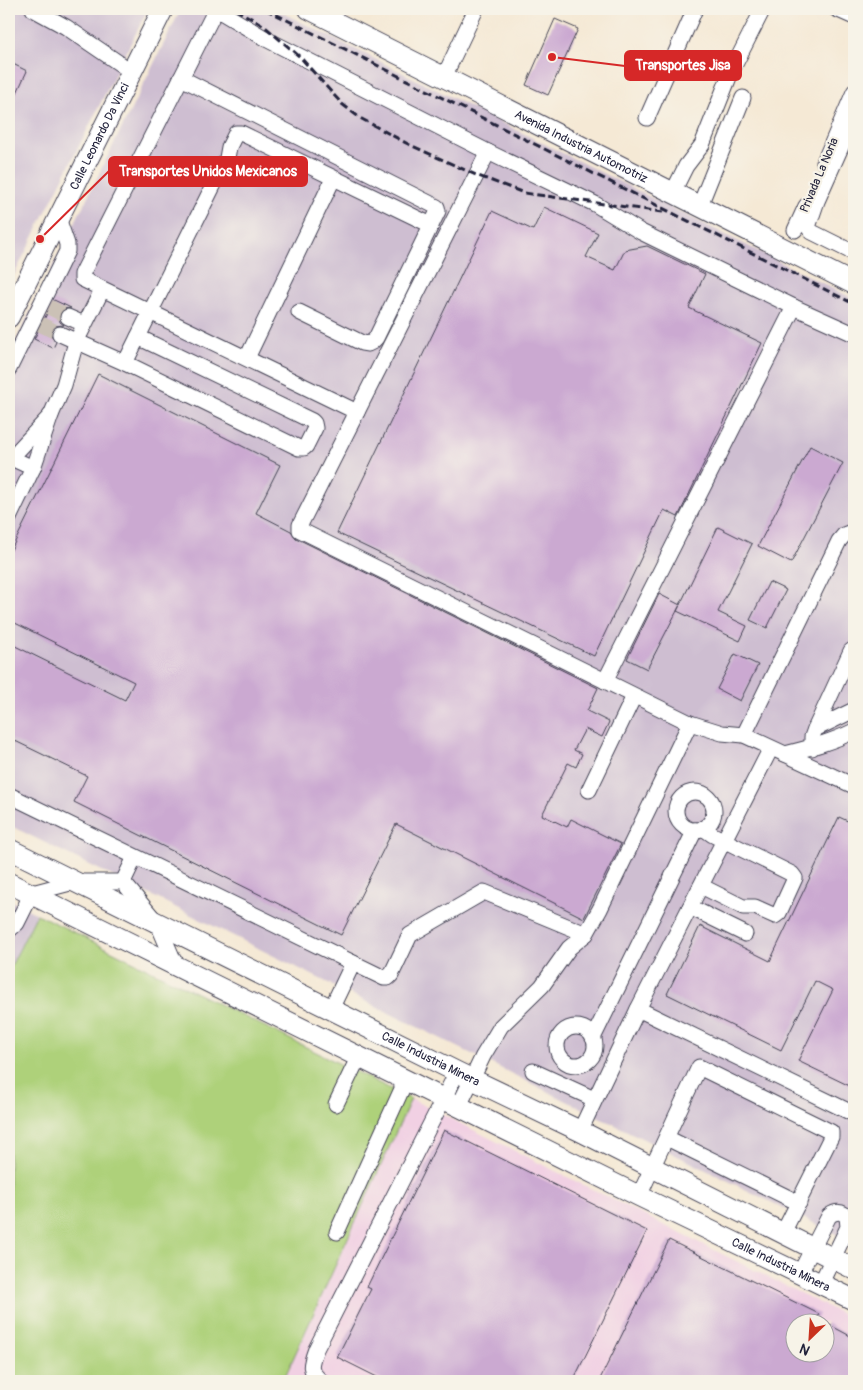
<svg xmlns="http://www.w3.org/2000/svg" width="863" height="1390" font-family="Pangolin,sans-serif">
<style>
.built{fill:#f1d0e3;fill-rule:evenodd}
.industrial{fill:#cebed1}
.green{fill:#aed17a;stroke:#687a5a}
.building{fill:#cba9d1}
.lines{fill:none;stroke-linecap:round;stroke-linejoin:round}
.minor-tunnel{stroke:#cbc1b6;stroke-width:15;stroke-dasharray:15 8;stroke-linecap:butt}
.minor-casing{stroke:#424052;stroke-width:17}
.major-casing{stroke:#424052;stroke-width:22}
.minor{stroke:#fff;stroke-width:15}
.major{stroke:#fff;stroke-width:20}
.rail{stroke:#22223b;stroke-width:3;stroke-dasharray:8 4;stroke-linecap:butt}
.labels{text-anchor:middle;stroke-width:4.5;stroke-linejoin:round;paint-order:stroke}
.street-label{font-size:12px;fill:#22223b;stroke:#f7f3e8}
.leader{fill:none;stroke:#d62828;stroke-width:2}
.callout-dot{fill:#d62828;stroke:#f7f3e8;stroke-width:2}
.callout{fill:#d62828;stroke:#d62828;stroke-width:2}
.callout-label{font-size:14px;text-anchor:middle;font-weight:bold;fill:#fff}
</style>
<rect width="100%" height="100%" fill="#f7f3e8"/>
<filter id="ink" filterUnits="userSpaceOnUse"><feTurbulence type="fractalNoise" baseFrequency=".02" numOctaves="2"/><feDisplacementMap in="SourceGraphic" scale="10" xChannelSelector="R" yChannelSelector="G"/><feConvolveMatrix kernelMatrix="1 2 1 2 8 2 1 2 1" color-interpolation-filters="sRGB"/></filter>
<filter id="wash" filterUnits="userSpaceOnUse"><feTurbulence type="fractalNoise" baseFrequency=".0096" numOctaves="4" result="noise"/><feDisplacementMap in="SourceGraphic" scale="20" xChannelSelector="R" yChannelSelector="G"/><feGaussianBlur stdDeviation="1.12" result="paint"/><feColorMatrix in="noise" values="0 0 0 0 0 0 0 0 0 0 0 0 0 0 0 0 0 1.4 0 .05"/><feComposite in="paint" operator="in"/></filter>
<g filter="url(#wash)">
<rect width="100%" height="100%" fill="#f5e9d5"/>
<path class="built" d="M411 1099 854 1320V1381H283ZM796 1322H826V1352H796Z"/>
<g class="industrial">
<polygon points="9,9 148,9 9,285"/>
<polygon points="181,9 275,9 854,299 854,1243 9,825 9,355"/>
<polygon points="9,900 37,914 9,970"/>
</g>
<polygon class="green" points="37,914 411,1099 283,1381 24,1381 9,1378 9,970"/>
<g id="blocks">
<g class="building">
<polygon points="555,19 578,29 548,95 526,85"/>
<polygon points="9,62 27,71 9,110"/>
<polygon points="544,207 598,233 586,257 615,270 625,250 647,246 705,274 689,308 762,343 678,517 664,510 594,656 337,533 492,211 533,230"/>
<polygon points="54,300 71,308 63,309 59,314 60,322 64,325 55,326 51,331 51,335 56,342 53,348 34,339"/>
<polygon points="98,374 280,465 256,513 291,531 296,538 598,688 587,711 609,722 602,737 585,729 574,750 582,754 576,767 568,763 542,815 567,827 571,819 621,844 584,918 396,824 341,935 74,802 87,776 9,738 9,643 125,700 134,682 9,620 9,554"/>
<polygon points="810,446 843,463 791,563 758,546"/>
<polygon points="718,527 752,544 718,612 747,626 740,641 677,611"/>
<polygon points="769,582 786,590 767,628 750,620"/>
<polygon points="659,594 680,605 647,669 627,659"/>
<polygon points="735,654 758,665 740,701 717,689"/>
<polygon points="839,817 854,824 854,1088 798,1061 833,990 815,981 781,1050 667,994 700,926 770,961"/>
<polygon points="444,1130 647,1231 573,1381 385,1381 337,1357 371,1289 367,1287"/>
<polygon points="669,1240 819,1314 815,1322 796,1322 796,1352 826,1352 826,1323 854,1338 854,1381 599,1381"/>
</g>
</g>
</g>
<g filter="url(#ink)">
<use href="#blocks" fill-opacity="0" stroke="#424052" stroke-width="1"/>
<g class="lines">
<g class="minor-tunnel">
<polyline points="49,307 68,317"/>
<polyline points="40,324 60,334"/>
</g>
<defs>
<g id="minor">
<polyline points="33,9 66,27 132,72"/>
<polyline points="216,9 266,39 488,152 595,204 641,232 794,307 854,334"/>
<polyline points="216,9 82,274 82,279 357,412"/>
<polyline points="836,9 854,17"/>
<polyline points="444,77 476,9"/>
<polyline points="181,78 437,207 438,211 376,338 372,342 368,344 362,343 299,312"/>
<polyline points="647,118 695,9"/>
<polyline points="854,118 817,201 808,227 812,232 854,253"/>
<polyline points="488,152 300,525 300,530 690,723 722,733 744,735 854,786"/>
<polyline points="824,162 854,92"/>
<polyline points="673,192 686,166 702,145 731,72 763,9"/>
<polyline points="700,205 743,98"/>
<polyline points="795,230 806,206"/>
<polyline points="68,317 84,324"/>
<polyline points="60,334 125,363 299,448 304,448 306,446 315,428 314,423 312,421 138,337"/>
<polyline points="247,358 333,179"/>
<polyline points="125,363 227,158 229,147 236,133 241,133 431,225"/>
<polyline points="9,369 67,251 67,244 58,218"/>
<polyline points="51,415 64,385 76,342 102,290"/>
<polyline points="9,457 33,468 9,518"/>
<polyline points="11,458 51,415 33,468"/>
<polyline points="605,681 794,307"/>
<polyline points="815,729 854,710"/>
<polyline points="744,735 839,541 844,535 854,531"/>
<polyline points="771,748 638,1009 854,1114"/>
<polyline points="812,748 812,737 815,729 851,651 854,649"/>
<path d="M785 754C809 748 832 742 854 731"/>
<polyline points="589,790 634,696"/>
<circle cx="695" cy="811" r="19"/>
<polyline points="9,795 384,978 388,978 391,975 410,935 484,892 586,934"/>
<polyline points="123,882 135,857"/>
<polyline points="701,886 743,907 755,907 775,916 779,913 795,878 792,874 713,835 703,828"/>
<polyline points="690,907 745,934"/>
<polyline points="9,930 17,923 32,893 74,882 123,882 158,924 176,966"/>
<polyline points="331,1009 353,963"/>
<circle cx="576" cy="1046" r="19"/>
<polyline points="593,1038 695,830"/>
<polyline points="533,1071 594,1099"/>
<polyline points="336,1104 359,1056"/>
<polyline points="459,1106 483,1056 501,1026 542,986 569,948 586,934 600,909 690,723"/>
<polyline points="580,1131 638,1009"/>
<polyline points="667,1138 799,1203"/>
<polyline points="639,1196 699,1067 831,1132 831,1137 783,1233"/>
<polyline points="337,1232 406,1080"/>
<path d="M800 1273 829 1216C836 1211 842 1211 847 1217L848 1227 821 1283"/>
<path d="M321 1381C308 1370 310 1365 316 1349L457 1072"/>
</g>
<g id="major">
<path id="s1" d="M309 9 854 284"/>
<path id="s2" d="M9 317 163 9"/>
<path id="s3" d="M9 849 457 1072 580 1131 854 1269"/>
<path id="s4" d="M9 883 639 1196 854 1300"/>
</g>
</defs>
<use href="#minor" class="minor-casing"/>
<use href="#major" class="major-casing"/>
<use href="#minor" class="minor"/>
<use href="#major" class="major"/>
<g class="rail">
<polyline points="235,9 263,25 300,57 342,104 360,118 408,144 476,175 524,193 663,212"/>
<polyline points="265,9 854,304"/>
</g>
</g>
</g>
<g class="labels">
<g class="street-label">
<text dy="4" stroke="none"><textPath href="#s2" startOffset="202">Calle Leonardo Da Vinci</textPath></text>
<text dy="4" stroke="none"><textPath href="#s1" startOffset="305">Avenida Industria Automotriz</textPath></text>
<text transform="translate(819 175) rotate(-67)" y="4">Privada La Noria</text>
<text dy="4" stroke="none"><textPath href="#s3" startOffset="471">Calle Industria Minera</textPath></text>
<text dy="4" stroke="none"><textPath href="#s4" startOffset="861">Calle Industria Minera</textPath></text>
</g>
</g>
<path class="leader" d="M552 57L625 66M40 239L109 171"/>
<g class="callout-dot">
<circle cx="552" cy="57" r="5"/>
<circle cx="40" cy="239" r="5"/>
</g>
<g class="callout">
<rect x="625" y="51" width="116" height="29" rx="5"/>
<rect x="109" y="157" width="198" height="29" rx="5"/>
</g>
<g class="callout-label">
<text x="683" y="70">Transportes Jisa</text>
<text x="208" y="176">Transportes Unidos Mexicanos</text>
</g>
<rect width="863" height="1390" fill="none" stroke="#f7f3e8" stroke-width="30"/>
<g transform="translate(810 1338) rotate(205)"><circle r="24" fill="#f7f3e8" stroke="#a29fa3"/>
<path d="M0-4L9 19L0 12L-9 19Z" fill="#c8321e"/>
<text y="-8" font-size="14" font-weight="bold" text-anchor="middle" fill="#22223b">N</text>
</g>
</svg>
